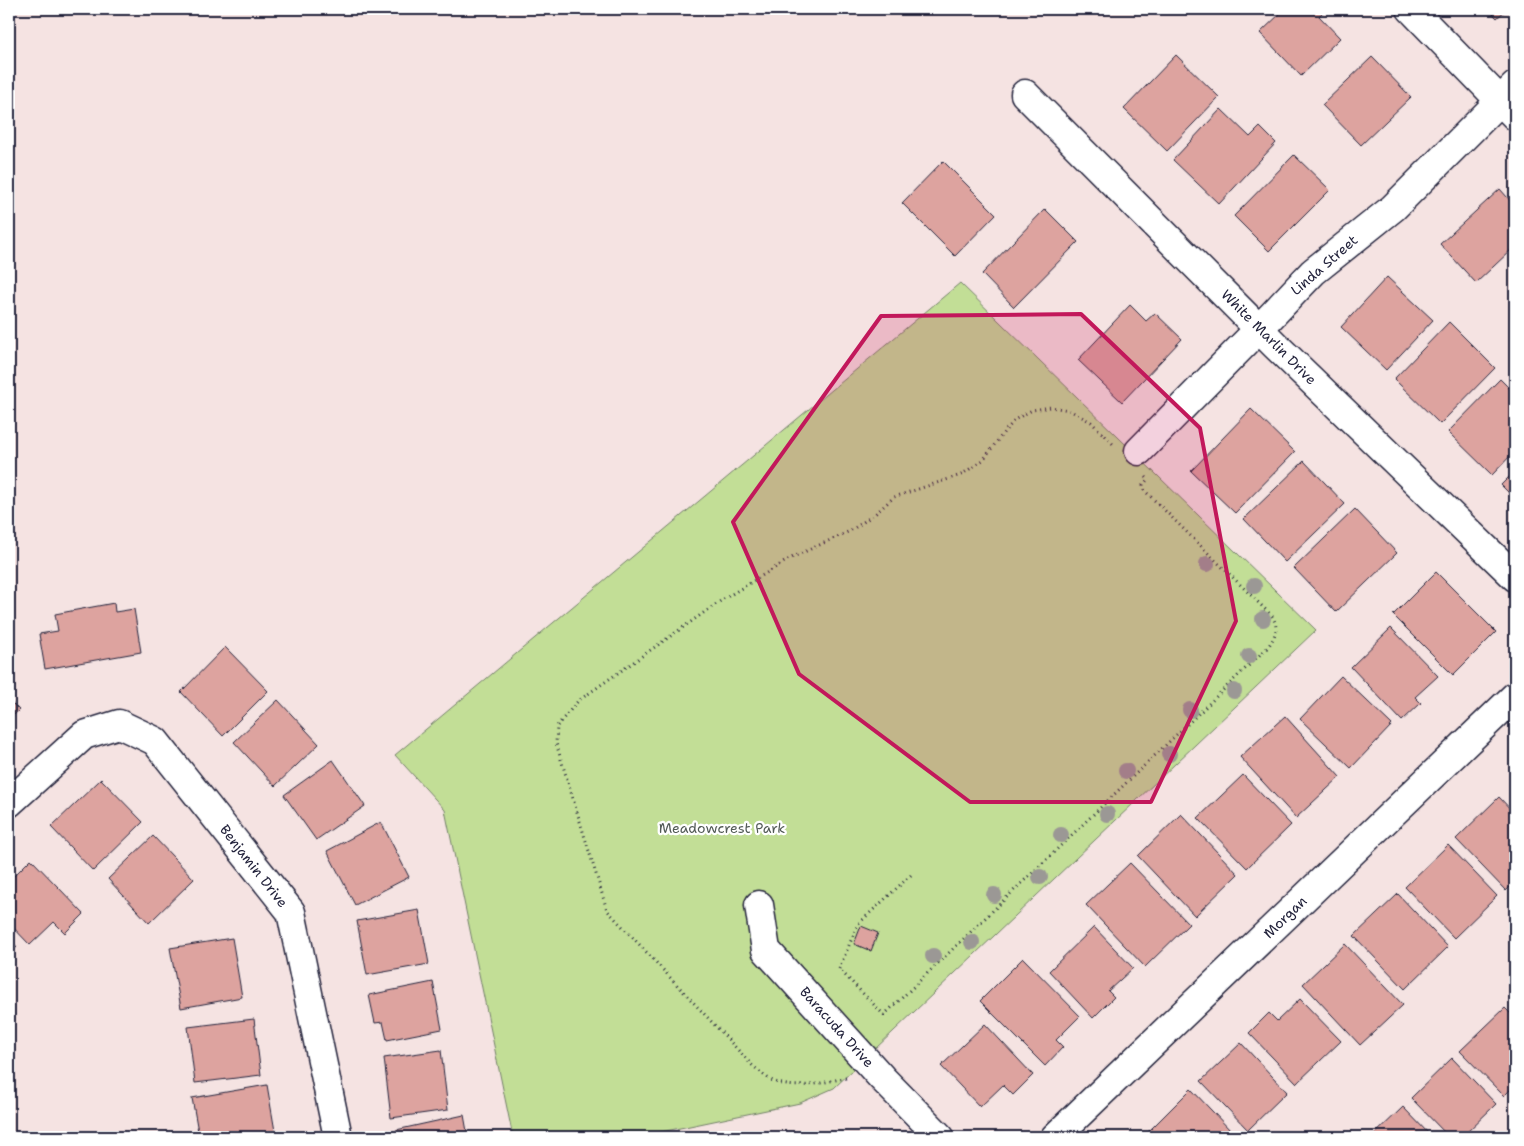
<svg xmlns="http://www.w3.org/2000/svg" width="1524" height="1146" font-family="'Shantell Sans',sans-serif">
<style>
.green{fill:#c2de96;stroke:#728068}
.building{fill:#dda39f;stroke:#22223b}
.lines{fill:none;stroke-linecap:round;stroke-linejoin:round}
.minor-casing{stroke:#22223b;stroke-width:31}
.path{stroke:#22223b;stroke-width:3;stroke-dasharray:1 4;stroke-linecap:butt}
.minor{stroke:#fff;stroke-width:28}
.tree{fill:#9b9895}
.marked{fill:#c2185b;fill-opacity:0.2;stroke:#c2185b;stroke-width:4;stroke-linejoin:round}
.labels{text-anchor:middle;stroke-width:4.5;stroke-linejoin:round;paint-order:stroke}
.street-label{font-size:14px;fill:#22223b;stroke:#fff}
.park-label{font-size:14px;fill:#525a56;stroke:#fff}
</style>
<rect width="100%" height="100%" fill="#f5e3e2"/>
<filter id="ink" filterUnits="userSpaceOnUse"><feTurbulence type="fractalNoise" baseFrequency=".02" numOctaves="2"/><feDisplacementMap in="SourceGraphic" scale="10" xChannelSelector="R" yChannelSelector="G"/><feConvolveMatrix kernelMatrix="1 2 1 2 8 2 1 2 1" color-interpolation-filters="sRGB"/></filter>
<g filter="url(#ink)">
<polygon class="green" points="960,283 1316,630 834,1088 800,1103 637,1137 513,1137 445,810 395,755"/>
<g class="building">
<polygon points="1285,9 1325,9 1325,10 1319,16 1340,38 1301,76 1260,33"/>
<polygon points="1488,9 1507,9 1497,18"/>
<polygon points="1176,55 1219,97 1167,151 1124,109"/>
<polygon points="1372,57 1411,97 1361,145 1322,105"/>
<polygon points="1221,109 1250,137 1260,127 1276,143 1219,204 1173,160"/>
<polygon points="1294,155 1330,190 1269,251 1234,216"/>
<polygon points="943,161 996,214 955,256 902,203"/>
<polygon points="1500,189 1515,206 1515,255 1511,250 1476,283 1440,244"/>
<polygon points="1045,209 1078,242 1014,307 982,274"/>
<polygon points="1387,277 1433,320 1386,370 1341,327"/>
<polygon points="1130,305 1146,321 1155,313 1182,339 1122,402 1078,360"/>
<polygon points="1449,322 1495,368 1440,424 1394,379"/>
<polygon points="1500,379 1515,394 1515,451 1492,475 1448,432"/>
<polygon points="1251,409 1295,452 1235,513 1191,471"/>
<polygon points="1304,461 1345,504 1285,562 1244,519"/>
<polygon points="1515,471 1515,499 1501,485"/>
<polygon points="1355,509 1397,553 1336,612 1294,568"/>
<polygon points="1436,572 1496,632 1453,675 1393,615"/>
<polygon points="114,603 115,612 134,609 141,652 45,669 39,634 58,631 55,614"/>
<polygon points="1391,628 1438,676 1415,697 1421,703 1402,721 1351,667"/>
<polygon points="225,647 268,691 223,736 181,692"/>
<polygon points="1341,676 1392,725 1351,768 1300,719"/>
<polygon points="9,700 19,710 9,720"/>
<polygon points="278,700 319,744 275,786 234,742"/>
<polygon points="1285,716 1340,777 1296,818 1240,757"/>
<polygon points="333,760 365,806 316,840 284,795"/>
<polygon points="1243,775 1291,825 1247,868 1198,818"/>
<polygon points="101,779 143,822 93,871 51,827"/>
<polygon points="1499,797 1515,814 1515,882 1506,891 1456,839"/>
<polygon points="1181,814 1238,874 1195,916 1138,856"/>
<polygon points="381,822 409,877 355,905 327,851"/>
<polygon points="153,836 194,879 149,923 108,879"/>
<polygon points="1448,845 1497,896 1454,938 1405,887"/>
<polygon points="31,859 84,914 65,933 54,922 30,945 9,923 9,881"/>
<polygon points="1130,863 1189,924 1145,967 1086,905"/>
<polygon points="1398,894 1448,947 1405,989 1354,936"/>
<polygon points="419,910 429,964 367,975 357,921"/>
<polygon points="861,926 878,933 871,951 854,944"/>
<polygon points="1094,927 1133,968 1108,991 1114,997 1093,1018 1049,971"/>
<polygon points="9,938 17,947 9,955"/>
<polygon points="232,938 242,997 181,1008 170,948"/>
<polygon points="1345,944 1403,1005 1360,1045 1303,984"/>
<polygon points="1023,958 1080,1016 1056,1040 1063,1047 1045,1066 980,1001"/>
<polygon points="433,982 442,1029 387,1040 383,1022 375,1023 369,995"/>
<polygon points="1300,999 1341,1041 1297,1083 1249,1033 1269,1013 1277,1021"/>
<polygon points="1505,1008 1515,1018 1515,1085 1504,1096 1460,1051"/>
<polygon points="254,1019 261,1075 195,1083 188,1027"/>
<polygon points="985,1024 1033,1075 1013,1095 1003,1085 980,1107 941,1066"/>
<polygon points="1241,1043 1287,1092 1248,1130 1201,1081"/>
<polygon points="441,1050 448,1110 391,1118 384,1058"/>
<polygon points="1452,1058 1496,1104 1462,1137 1449,1137 1411,1098"/>
<polygon points="267,1085 276,1137 199,1137 192,1098"/>
<polygon points="1191,1089 1232,1132 1227,1137 1151,1137 1147,1133"/>
<polygon points="1403,1107 1432,1137 1372,1137"/>
<polygon points="464,1115 468,1137 398,1137 396,1130"/>
</g>
<g class="lines">
<defs>
<g id="minor">
<polyline points="1411,9 1515,116"/>
<polyline points="1025,94 1276,346 1515,577"/>
<polyline points="1139,451 1259,329 1313,272 1393,208 1515,86"/>
<polyline points="9,803 84,735 119,724 155,741 291,912 338,1137"/>
<polyline points="759,905 766,950 882,1078 940,1137"/>
<polyline points="1055,1137 1515,696"/>
</g>
</defs>
<use href="#minor" class="minor-casing"/>
<g class="path">
<path d="M911 875 858 924 839 969 884 1015 1268 647C1276 635 1279 628 1272 616L1145 491 1143 485 1148 479 1145 476"/>
<path d="M846 1078C822 1082 794 1092 771 1080 764 1076 758 1070 752 1065L607 910 556 743 557 726 578 701 722 600 791 558 850 531 875 514 894 497 961 475 983 460 1004 432 1016 419 1032 410 1051 407 1069 410 1091 422 1114 445"/>
</g>
<use href="#minor" class="minor"/>
</g>
<g class="tree">
<circle cx="1207" cy="564" r="8"/>
<circle cx="1254" cy="586" r="8"/>
<circle cx="1263" cy="619" r="8"/>
<circle cx="1249" cy="656" r="8"/>
<circle cx="1234" cy="691" r="8"/>
<circle cx="1190" cy="710" r="8"/>
<circle cx="1169" cy="754" r="8"/>
<circle cx="1126" cy="771" r="8"/>
<circle cx="1107" cy="814" r="8"/>
<circle cx="1061" cy="835" r="8"/>
<circle cx="1040" cy="877" r="8"/>
<circle cx="994" cy="895" r="8"/>
<circle cx="972" cy="942" r="8"/>
<circle cx="933" cy="956" r="8"/>
</g>
</g>
<path class="marked" d="M1081 314 1200 428 1236 621 1151 802H970L799 674 733 522 881 316Z"/>
<g class="labels">
<g class="street-label">
<text transform="translate(1324 265) rotate(-41)" y="5">Linda Street</text>
<text transform="translate(1269 337) rotate(45)" y="5">White Marlin Drive</text>
<text transform="translate(254 866) rotate(52)" y="5">Benjamin Drive</text>
<text transform="translate(1285 917) rotate(-44)" y="5">Morgan</text>
<text transform="translate(837 1027) rotate(48)" y="5">Baracuda Drive</text>
</g>
<g class="park-label">
<text x="722" y="833">Meadowcrest Park</text>
</g>
</g>
<rect width="1524" height="1146" fill="none" stroke="#fff" stroke-width="30"/>
<rect x="15" y="15" width="1494" height="1116" fill="none" stroke="#22223b" stroke-width="2" filter="url(#ink)"/>
</svg>
